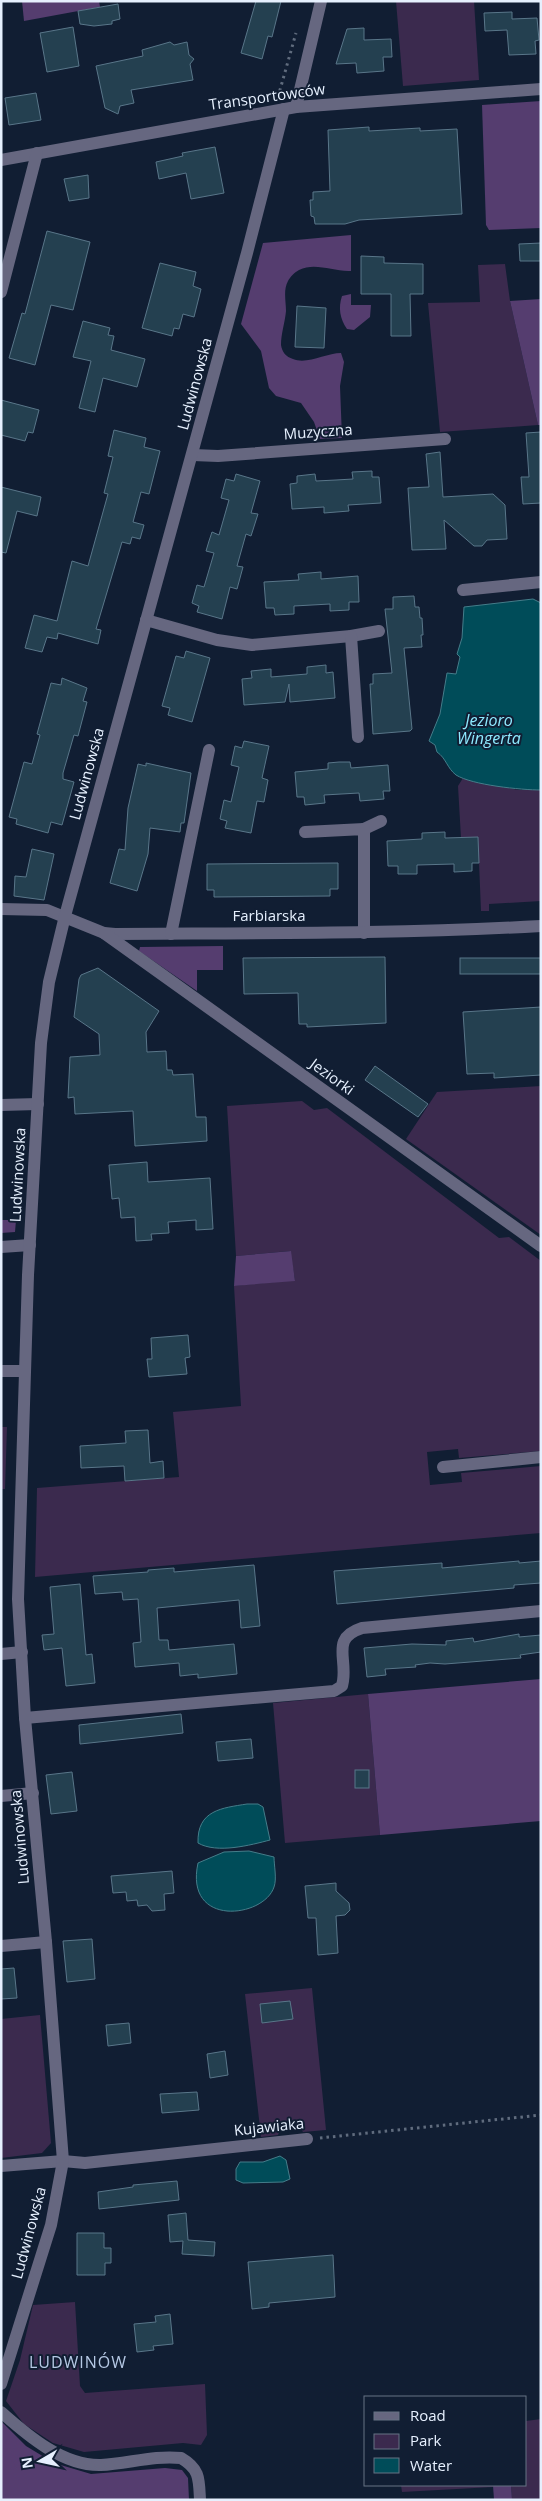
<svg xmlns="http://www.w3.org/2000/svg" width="542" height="2501" font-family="'Open Sans',sans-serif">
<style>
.green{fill:#3b2a4e}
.forest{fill:#553d6f}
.water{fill:#004c59;stroke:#457d8a}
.building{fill:#244050;stroke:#597689}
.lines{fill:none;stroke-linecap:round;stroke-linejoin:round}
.path{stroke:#606c7e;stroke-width:3;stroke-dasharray:2.5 4;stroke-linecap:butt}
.minor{stroke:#666780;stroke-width:12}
.labels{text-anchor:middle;stroke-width:4;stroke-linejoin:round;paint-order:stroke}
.street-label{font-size:15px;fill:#e6f0fe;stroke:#111e33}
.water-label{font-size:16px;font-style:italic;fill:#8eeaff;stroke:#111e33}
.neighbourhood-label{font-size:16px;letter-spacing:1px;fill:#b6c9e5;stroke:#111e33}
</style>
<rect width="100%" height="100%" fill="#111e33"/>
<g class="green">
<polygon points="396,1 474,1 479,80 403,86"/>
<polygon points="505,264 510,301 538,425 440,432 428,303 480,302 478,265"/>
<polygon points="463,778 518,790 541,790 541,901 489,904 489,911 481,911 478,838 461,838 458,786"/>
<polygon points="541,1086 541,1235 406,1139 437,1092"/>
<polygon points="302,1101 314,1110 327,1108 499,1238 509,1237 541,1261 541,1451 459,1458 458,1449 427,1452 430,1485 462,1482 461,1473 541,1466 541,1533 35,1577 37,1488 179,1477 173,1412 241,1406 234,1286 295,1280 290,1251 236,1256 227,1106"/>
<polygon points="1,1427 7,1427 5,1489 1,1489"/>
<polygon points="368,1694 380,1835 285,1843 273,1703"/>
<polygon points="312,1988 326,2130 303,2132 297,2123 282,2124 278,2135 261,2137 245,1994"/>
<polygon points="40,2015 51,2143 42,2153 1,2158 1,2019"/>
<polygon points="75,2302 80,2386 85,2393 205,2384 207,2435 201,2445 183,2443 84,2452 53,2443 24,2424 6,2401 20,2360 33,2305"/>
<polygon points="541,2419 541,2500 512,2500 511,2485 526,2485 526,2421"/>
<polygon points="401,2485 493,2485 493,2487 402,2492"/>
</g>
<g class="forest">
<polygon points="22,1 99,1 100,7 24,21"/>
<polygon points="541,101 541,228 489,230 486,225 482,105"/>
<path d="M351 235V271C333 272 316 262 299 270 295 272 290 277 288 281 283 290 286 301 286 311 285 322 281 334 281 345 282 352 286 357 293 359 307 365 326 353 341 353L344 362 340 386 342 438 320 439 314 422 301 403 276 396 269 388 261 351 241 324 263 243Z"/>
<path d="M351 294V305H371L370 317 354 330 347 329C340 319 338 308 342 296Z"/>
<polygon points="541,299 541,425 538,425 510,301"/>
<polygon points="223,946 223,970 197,970 197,991 139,951 140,947"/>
<polygon points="1,1220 16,1220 15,1232 1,1233"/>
<polygon points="291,1251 295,1281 234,1286 236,1256"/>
<polygon points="541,1679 541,1821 380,1835 368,1694"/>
<polygon points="1,2421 26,2446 54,2463 91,2474 165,2468 182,2470 188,2478 189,2500 1,2500"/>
<polygon points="493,2485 511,2485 512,2500 494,2500"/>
</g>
<g class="water">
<path d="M533 599 541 603V790C521 790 472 785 456 775 447 768 446 758 437 752L435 745 429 741 440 714 447 673 456 674 460 657 457 654 462 638 464 607Z"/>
<path d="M247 1804H258L263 1807 270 1840C251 1845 217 1854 198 1843 197 1810 222 1808 247 1804Z"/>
<path d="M249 1851 274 1857C274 1865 277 1879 274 1887 264 1918 184 1928 198 1863L224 1852Z"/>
<polygon points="280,2156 286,2160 290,2179 283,2182 243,2183 236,2180 236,2169 240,2162 263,2162"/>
</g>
<g class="building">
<polygon points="256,1 281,1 272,37 268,36 262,59 241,53"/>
<polygon points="118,4 120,19 112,21 112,24 94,26 80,24 78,11"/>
<polygon points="512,12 512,19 537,18 539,40 535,41 536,54 509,55 507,30 485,31 484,13"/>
<polygon points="73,27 79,66 47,72 40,33"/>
<polygon points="364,28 364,40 391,39 392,57 383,57 384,71 357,73 356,63 336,64 347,29"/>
<polygon points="170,42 174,45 187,42 189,55 194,59 190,64 193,80 131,90 134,103 120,106 118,114 105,108 96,66 143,56 142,50"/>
<polygon points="36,93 41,120 9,125 5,98"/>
<polygon points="369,127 369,131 420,128 420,131 457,129 462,214 359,220 345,224 315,224 314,217 311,216 310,200 313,200 313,192 330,191 328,130"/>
<polygon points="215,147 224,193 191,199 186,173 159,179 156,162 183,156 182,153"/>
<polygon points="88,175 89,198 69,201 64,179"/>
<polygon points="47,231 90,242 73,310 51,305 35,365 9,358 22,313 25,314"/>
<polygon points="541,243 541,261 520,261 519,244"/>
<polygon points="361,256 384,257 384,263 423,264 423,294 410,294 411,336 391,336 391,294 361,294"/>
<polygon points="160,263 196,272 193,286 201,289 194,317 183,314 179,329 174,328 172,336 142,328"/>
<polygon points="297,306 326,308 324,348 295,347"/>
<polygon points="83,321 110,328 108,335 114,336 111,350 145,359 137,387 103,378 95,412 79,408 91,361 73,357"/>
<polygon points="1,400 39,410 33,433 28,432 25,441 1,435"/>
<polygon points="114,430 146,438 144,447 160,451 149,494 141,492 133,522 144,525 140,539 132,537 130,544 122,542 96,629 101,630 98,644 58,633 57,639 47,637 42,652 25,648 34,615 57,621 72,561 88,566 108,494 104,493 113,457 108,456"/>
<polygon points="541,432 541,503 523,504 521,477 529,477 526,433"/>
<polygon points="440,452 443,497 493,494 505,505 507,539 487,540 482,546 474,546 444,520 446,549 412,550 408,488 429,487 426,454"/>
<polygon points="372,471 372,477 379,477 381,503 348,505 349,511 324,513 324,507 292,509 290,484 297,483 297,476 315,474 316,481 336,480 353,479 352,472"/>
<polygon points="236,474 260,481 251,513 258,514 251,536 246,534 237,566 243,567 237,589 230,587 222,619 197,612 199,606 192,603 197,585 204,587 214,553 206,551 209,541 212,532 219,535 229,500 221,498 226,479 234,481"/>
<polygon points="1,487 41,497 37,516 17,511 6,553 1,552"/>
<polygon points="321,572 321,579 358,576 359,602 349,602 349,610 330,611 330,604 294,606 294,614 275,615 274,608 266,608 264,582 299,580 298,574"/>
<polygon points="414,596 415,607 419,607 420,618 422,618 423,635 421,635 422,647 404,648 412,729 410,731 373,734 370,684 373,684 373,674 392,673 385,609 393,609 393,597"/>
<polygon points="186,651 210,658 192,722 168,715 170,708 162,706 176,656 184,658"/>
<polygon points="326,665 326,673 333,672 335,698 290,702 289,684 285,702 244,705 242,679 252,678 251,671 271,669 271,677 307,674 307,667"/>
<polygon points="62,678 87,688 83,701 87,702 78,736 74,735 63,773 63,779 74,782 62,825 51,822 48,833 16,824 17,819 9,817 24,762 32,764 40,735 37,734 51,683 61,685"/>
<polygon points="244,741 269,746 262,778 268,780 264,802 257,801 251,833 225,828 227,821 220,819 224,800 231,802 239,767 231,765 235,746 242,748"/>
<polygon points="339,762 350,762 351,768 388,765 390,791 383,791 384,799 360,801 359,793 324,795 325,803 305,805 304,797 297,797 295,772 328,769 328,763"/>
<polygon points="146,763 191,773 184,823 181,823 180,832 150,828 148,854 137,891 110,883 119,849 125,850 128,808 138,764 146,766"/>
<polygon points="445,832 445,838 478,837 479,863 472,863 472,871 454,872 454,864 417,865 417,874 398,874 398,866 388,866 387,841 422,839 422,833"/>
<polygon points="32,849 54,854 44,900 14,896 15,876 26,877"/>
<polygon points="338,863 338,889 330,889 330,896 214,897 214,890 207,890 207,864"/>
<polygon points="385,957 386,1023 307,1027 307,1024 299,1024 298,993 244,994 243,958"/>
<rect x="460" y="958" width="81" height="16"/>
<polygon points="98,968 159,1011 146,1032 147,1052 166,1051 167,1070 172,1070 173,1075 193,1074 196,1117 206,1117 207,1141 135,1146 133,1111 75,1114 74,1097 68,1098 70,1057 100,1055 99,1034 74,1017 79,979 81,975"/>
<polygon points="541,1007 541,1075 494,1078 494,1073 467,1074 463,1012"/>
<polygon points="375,1066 428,1104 418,1117 365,1080"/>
<polygon points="147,1162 148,1182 210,1178 213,1229 196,1230 196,1220 168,1222 169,1233 151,1234 152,1240 136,1241 135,1217 121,1218 119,1198 112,1199 109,1165"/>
<polygon points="188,1335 190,1357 185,1358 187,1374 149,1377 147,1359 152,1359 151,1338"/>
<polygon points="148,1430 150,1463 163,1461 164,1478 125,1481 124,1466 81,1468 80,1446 126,1443 125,1431"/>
<polygon points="519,1561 519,1563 541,1561 541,1583 514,1585 514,1588 337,1604 334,1571 442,1563 442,1568"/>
<polygon points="254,1565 260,1626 241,1628 239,1600 157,1608 159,1640 168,1640 169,1650 234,1644 237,1674 198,1678 198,1674 180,1676 179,1663 135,1667 133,1643 141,1642 138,1599 123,1600 122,1592 95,1594 93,1576 148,1572 148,1570 174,1568 174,1572"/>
<polygon points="80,1584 86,1655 92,1654 95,1683 66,1686 62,1648 44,1650 42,1635 54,1634 50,1587"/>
<polygon points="519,1634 519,1637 541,1635 541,1652 520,1655 521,1658 445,1664 430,1663 415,1665 416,1667 385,1669 386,1675 367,1677 364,1648 412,1644 446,1645 446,1641 473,1638 474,1642"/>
<polygon points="181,1714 183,1733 80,1744 79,1725"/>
<polygon points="251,1739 253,1758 218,1761 216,1742"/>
<rect x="355" y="1770" width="14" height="18"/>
<polygon points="72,1772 77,1811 51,1814 46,1775"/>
<polygon points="172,1871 174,1893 164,1894 165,1910 152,1911 147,1905 138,1906 137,1900 127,1901 126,1892 113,1893 111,1876"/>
<polygon points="336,1883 336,1891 349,1903 350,1910 345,1915 336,1916 338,1953 318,1955 316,1918 308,1918 305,1886"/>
<polygon points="92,1939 95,1979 67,1982 63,1941"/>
<polygon points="14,1968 17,1998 1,1999 1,1969"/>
<polygon points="290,2001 293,2019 262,2023 260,2004"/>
<polygon points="129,2023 131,2043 108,2046 106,2025"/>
<polygon points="225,2051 228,2075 210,2078 207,2054"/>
<polygon points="197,2092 199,2110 162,2113 160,2094"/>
<polygon points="177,2181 179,2200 99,2209 98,2192 133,2187 133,2185"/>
<polygon points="186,2213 188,2240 215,2242 214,2256 182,2254 183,2241 170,2242 168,2215"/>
<polygon points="77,2233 104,2233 104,2248 111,2248 111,2263 105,2263 105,2275 77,2275"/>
<polygon points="333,2255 335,2297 269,2303 269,2307 252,2309 248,2262"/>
<polygon points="170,2314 173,2344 153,2346 154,2350 137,2352 134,2324 156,2322 155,2316"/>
</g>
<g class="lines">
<g class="path">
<polyline points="278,97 296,33"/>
<polyline points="320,2138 541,2115"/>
</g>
<g class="minor">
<polyline points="296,107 321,1"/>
<polyline points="1,160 296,107 541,89"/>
<polyline points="1,292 37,153"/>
<polyline points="193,455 218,456 445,439"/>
<polyline points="463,590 541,582"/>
<polyline points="146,620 217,640 252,645 351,636 379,631"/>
<polyline points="351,636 358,737"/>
<polyline points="364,829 381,821"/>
<polyline points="305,832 364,829 364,933"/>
<path d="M1 909 47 910 104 933 115 934C257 933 399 934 541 926"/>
<polyline points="104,933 541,1246"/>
<polyline points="171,934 209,750"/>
<polyline points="1,1105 38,1104"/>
<polyline points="1,1247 30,1245"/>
<polyline points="1,1371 24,1371"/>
<polyline points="443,1467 541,1457"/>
<polyline points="1,1654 22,1652"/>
<path d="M25 1718 334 1691 342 1686 343 1681C347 1657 331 1638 362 1628L541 1611"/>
<polyline points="1,1796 33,1793"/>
<polyline points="1,1946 46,1942"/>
<polyline points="1,2166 63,2161 85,2163 307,2139"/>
<polyline points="1,2384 51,2225 63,2161 46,1942 25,1718 18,1599 28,1275 41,1043 49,982 65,916 247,253 284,109"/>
<path d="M1 2412C28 2436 63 2466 101 2465 127 2464 154 2455 181 2458 200 2469 199 2479 200 2500"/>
</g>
</g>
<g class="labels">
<g class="street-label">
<text transform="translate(267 97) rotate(-8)" y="5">Transportowców</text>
<text transform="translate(195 384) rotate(-75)" y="5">Ludwinowska</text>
<text transform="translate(318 432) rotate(-4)" y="5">Muzyczna</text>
<text transform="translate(87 774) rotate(-75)" y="5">Ludwinowska</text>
<text x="269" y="921">Farbiarska</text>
<text transform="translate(332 1077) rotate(36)" y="5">Jeziorki</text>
<text transform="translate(18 1175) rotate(-87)" y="5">Ludwinowska</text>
<text transform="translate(20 1837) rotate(-95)" y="5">Ludwinowska</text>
<text transform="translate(269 2127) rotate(-6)" y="5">Kujawiaka</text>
<text transform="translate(29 2233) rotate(-75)" y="5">Ludwinowska</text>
</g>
<g class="water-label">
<text x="489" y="726">Jezioro<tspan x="489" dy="18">Wingerta</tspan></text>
</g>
<g class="neighbourhood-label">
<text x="78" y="2368">LUDWINÓW</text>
</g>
</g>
<rect width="542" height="2501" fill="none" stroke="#e6f0fe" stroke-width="5"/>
<rect x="364" y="2396" width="162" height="90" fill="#111e33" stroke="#667284"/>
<rect x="374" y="2412" width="25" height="8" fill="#666780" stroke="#667284"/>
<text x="410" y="2421" font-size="15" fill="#e6f0fe">Road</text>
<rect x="374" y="2434" width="25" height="15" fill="#3b2a4e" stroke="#667284"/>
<text x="410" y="2446" font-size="15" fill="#e6f0fe">Park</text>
<rect x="374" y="2458" width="25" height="15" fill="#004c59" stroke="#667284"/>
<text x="410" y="2471" font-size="15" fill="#e6f0fe">Water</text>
<g transform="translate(40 2461) rotate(261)" stroke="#111e33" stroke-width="4" paint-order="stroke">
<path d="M0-4L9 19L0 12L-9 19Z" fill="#e6f0fe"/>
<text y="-8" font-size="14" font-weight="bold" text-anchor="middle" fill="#e6f0fe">N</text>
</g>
</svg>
